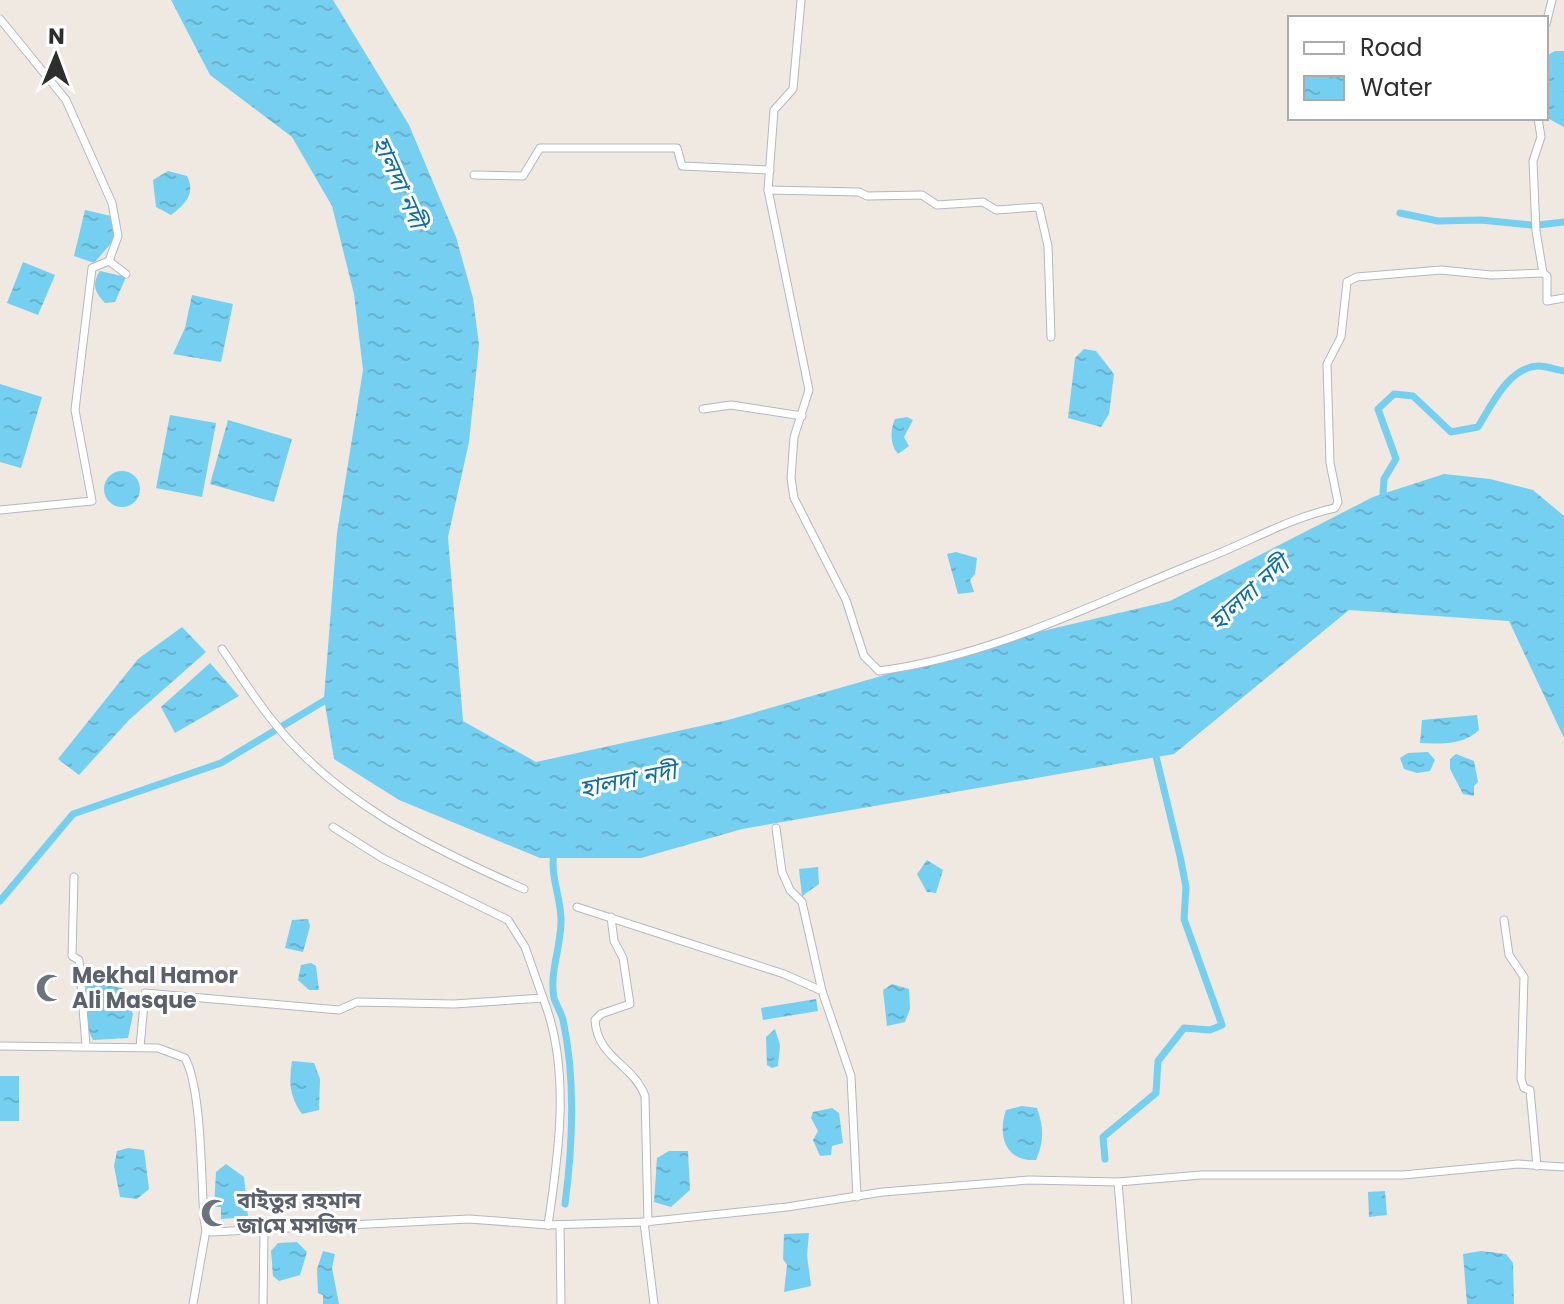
<svg xmlns="http://www.w3.org/2000/svg" width="1564" height="1304" font-family="Poppins,'Noto Sans Bengali',sans-serif">
<style>
.water{fill:url(#water-ripples)}
.lines{fill:none;stroke-linecap:round;stroke-linejoin:round}
.canal{stroke:#75cff0;stroke-width:7}
.minor-casing{stroke:#b4b7c1;stroke-width:9}
.minor{stroke:#fff;stroke-width:7}
.labels{text-anchor:middle;stroke-width:6;stroke-linejoin:round;paint-order:stroke}
.worship-label{font-size:22px;font-weight:bold;fill:#5b616d;stroke:#fff;text-anchor:start}
.water-label{font-size:24px;font-style:italic;fill:#0d6fa3;stroke:#fff}
</style>
<defs>
<pattern id="water-ripples" width="26" height="14" patternUnits="userSpaceOnUse" patternTransform="scale(2)"><rect width="26" height="14" fill="#75cff0"/><path d="M2 4q2-2 4 0t4 0M15 11q2-2 4 0t4 0" fill="none" stroke="#66b2ce"/></pattern>
</defs>
<rect width="100%" height="100%" fill="#efe9e1"/>
<g class="water">
<polygon points="171,0 333,0 409,125 456,237 473,298 479,345 469,442 448,537 463,721 536,762 728,720 1017,637 1170,601 1373,497 1444,474 1490,479 1533,490 1564,516 1564,738 1509,621 1349,610 1174,754 742,829 641,858 540,858 399,800 334,759 324,698 337,533 363,370 354,294 332,206 292,137 210,75"/>
<polygon points="1555,51 1564,51 1564,127 1549,119 1546,56"/>
<path d="M168 171 187 176C196 194 185 204 171 215L156 207 153 180Z"/>
<polygon points="85,210 111,216 114,240 94,263 74,256"/>
<polygon points="23,262 55,275 38,315 7,303"/>
<path d="M100 271 126 277 115 302 105 303C95 292 91 285 100 271Z"/>
<polygon points="192,295 233,304 221,362 173,354 185,328"/>
<polygon points="1084,349 1096,351 1114,374 1109,414 1101,427 1068,418 1075,358"/>
<polygon points="0,384 42,397 21,468 0,462"/>
<polygon points="170,415 216,423 202,497 156,488"/>
<path d="M907 417 913 420 904 437 909 446 898 454C890 446 890 429 895 419Z"/>
<polygon points="228,420 292,439 274,502 210,484"/>
<circle cx="122" cy="489" r="18"/>
<polygon points="956,552 977,558 975,574 970,580 974,592 958,594 947,554"/>
<polygon points="182,627 206,652 129,720 79,775 58,759 138,659"/>
<polygon points="210,663 239,696 175,733 161,707"/>
<path d="M1477 715 1479 730C1464 745 1440 744 1420 743L1422 720Z"/>
<polygon points="1428,752 1435,760 1430,771 1417,773 1404,769 1400,758 1408,753"/>
<polygon points="1456,754 1474,761 1478,782 1474,786 1474,796 1463,794 1450,769 1450,759"/>
<polygon points="927,860 943,870 936,893 927,892 917,874"/>
<polygon points="818,867 819,884 802,896 799,869"/>
<polygon points="308,919 310,926 303,952 285,948 292,920"/>
<polygon points="311,963 316,966 319,990 309,990 298,980 301,965"/>
<polygon points="95,979 105,985 122,988 133,1014 128,1038 93,1040 88,1030 86,982"/>
<polygon points="892,984 909,989 910,1009 905,1022 887,1026 883,990"/>
<polygon points="816,999 818,1011 763,1020 761,1008"/>
<polygon points="775,1029 780,1045 778,1066 772,1068 767,1065 766,1037"/>
<path d="M292 1061 314 1063 320 1079 319 1110 302 1114C289 1096 289 1082 292 1061Z"/>
<rect x="0" y="1076" width="19" height="45"/>
<path d="M1022 1106 1037 1108C1044 1128 1044 1141 1036 1160 1006 1162 997 1136 1006 1110Z"/>
<polygon points="832,1108 839,1113 843,1143 832,1146 831,1155 820,1156 813,1140 818,1131 811,1118 813,1112"/>
<polygon points="128,1148 144,1150 149,1189 137,1199 120,1197 114,1166 117,1151"/>
<polygon points="669,1151 688,1151 690,1190 671,1207 654,1202 657,1158"/>
<polygon points="226,1164 244,1177 248,1217 221,1219 221,1207 214,1207 216,1172"/>
<polygon points="1385,1191 1387,1215 1369,1217 1368,1192"/>
<polygon points="809,1233 807,1255 811,1286 784,1292 787,1265 783,1259 784,1234"/>
<polygon points="297,1242 307,1252 300,1275 279,1281 273,1276 271,1251 278,1243"/>
<polygon points="323,1251 335,1254 332,1268 339,1304 323,1304 323,1295 318,1293 317,1269"/>
<polygon points="1481,1251 1506,1254 1513,1263 1514,1304 1467,1304 1463,1254"/>
</g>
<g class="lines">
<g class="canal">
<polyline points="1400,213 1438,221 1481,220 1531,225"/>
<polyline points="1538,225 1564,222"/>
<path d="M1383 494 1384 479 1396 459 1378 409 1394 394 1413 396 1451 432 1478 427C1491 406 1509 366 1539 366 1547 366 1556 370 1564 371"/>
<path d="M554 852C550 876 560 894 561 918 562 945 549 971 554 998 556 1005 561 1012 563 1020 576 1080 573 1143 565 1204"/>
<polyline points="0,901 73,814 221,763 334,695"/>
<polyline points="1105,1159 1103,1137 1156,1093 1158,1061 1184,1028 1210,1030 1222,1025 1184,919 1186,887 1180,856 1154,748"/>
</g>
<defs>
<g id="minor">
<path d="M801 0 793 89 774 110 768 190 809 390 794 437 791 478 794 498 846 600 864 656 879 671C994 656 1099 601 1205 559 1249 542 1289 518 1335 508L1338 502 1330 463 1327 364 1341 337 1347 282 1357 277 1441 270 1491 275 1543 273 1536 231 1533 161 1541 137 1538 118"/>
<polyline points="0,19 66,100 112,203 118,236 109,261 92,268 75,410 92,501 0,510"/>
<polyline points="1546,24 1552,0"/>
<polyline points="474,175 523,176 540,148 677,148 682,166 770,170"/>
<polyline points="768,190 859,192 867,196 922,195 937,205 983,202 996,210 1039,207 1048,246 1051,337"/>
<polyline points="109,261 126,274"/>
<polyline points="1543,273 1547,276 1547,301 1564,298"/>
<polyline points="703,409 731,405 802,416"/>
<path d="M222 649C239 673 254 698 272 720 336 802 431 848 524 889"/>
<polyline points="333,827 382,858 508,920 525,947 543,998"/>
<polyline points="776,828 782,872 790,890 802,902 822,991"/>
<polyline points="74,877 72,956 79,960 86,1045"/>
<polyline points="577,907 784,974 822,991 851,1076 857,1197"/>
<path d="M611 917 614 941 623 958 630 1004 601 1014 595 1020C597 1058 633 1064 645 1096L648 1222"/>
<polyline points="1504,920 1509,955 1524,977 1521,1079 1524,1088 1530,1090 1537,1166"/>
<path d="M0 1046 158 1048 185 1058C202 1089 201 1179 204 1219L206 1230 211 1232 469 1219 548 1225 644 1222 787 1207 883 1192 1029 1180 1118 1182 1201 1175H1403L1518 1164 1564 1167"/>
<path d="M140 1047 145 993 339 1010 357 1002 454 1004 543 998C571 1069 559 1152 548 1225"/>
<polyline points="1118,1182 1128,1304"/>
<polyline points="644,1222 654,1304"/>
<polyline points="560,1225 561,1304"/>
<polyline points="193,1304 206,1230"/>
<polyline points="263,1304 264,1231"/>
</g>
</defs>
<use href="#minor" class="minor-casing"/>
<use href="#minor" class="minor"/>
</g>
<defs>
<symbol id="mosque-bare" viewBox="-9 -9 18 18"><path d="M3.5-4.9A6 6 0 1 0 3.5 4.9A5 5 0 1 1 3.5-4.9Z" fill="#6b7280" stroke="#fff" stroke-width="2.5" paint-order="stroke"/></symbol>
</defs>
<g fill-rule="evenodd">
<use href="#mosque-bare" x="30" y="968" width="40" height="40"/>
<use href="#mosque-bare" x="195" y="1193" width="40" height="40"/>
</g>
<g class="labels">
<g class="worship-label">
<text x="72" y="983">Mekhal Hamor<tspan x="72" dy="25">Ali Masque</tspan></text>
<text x="237" y="1208">বাইতুর রহমান<tspan x="237" dy="25">জা‌মে মস‌জিদ</tspan></text>
</g>
<g class="water-label">
<text transform="translate(399 182) rotate(66)" y="8">হালদা নদী</text>
<text transform="translate(1249 593) rotate(-42)" y="8">হালদা নদী</text>
<text transform="translate(628 780) rotate(-11)" y="8">হালদা নদী</text>
</g>
</g>
<rect x="1288" y="16" width="260" height="104" fill="#ffffff" stroke="#ababab" stroke-width="2"/>
<rect x="1304" y="42" width="40" height="12" fill="#ffffff" stroke="#ababab" stroke-width="2"/>
<text x="1360" y="56" font-size="24" fill="#2e2e2e">Road</text>
<rect x="1304" y="76" width="40" height="24" fill="url(#water-ripples)" stroke="#ababab" stroke-width="2"/>
<text x="1360" y="96" font-size="24" fill="#2e2e2e">Water</text>
<g transform="translate(56 56) rotate(1)" stroke="#ffffff" stroke-width="6" paint-order="stroke">
<path d="M0-6L14 30L0 20L-14 30Z" fill="#2e2e2e"/>
<text y="-12" font-size="22" font-weight="bold" text-anchor="middle" fill="#2e2e2e">N</text>
</g>
</svg>
